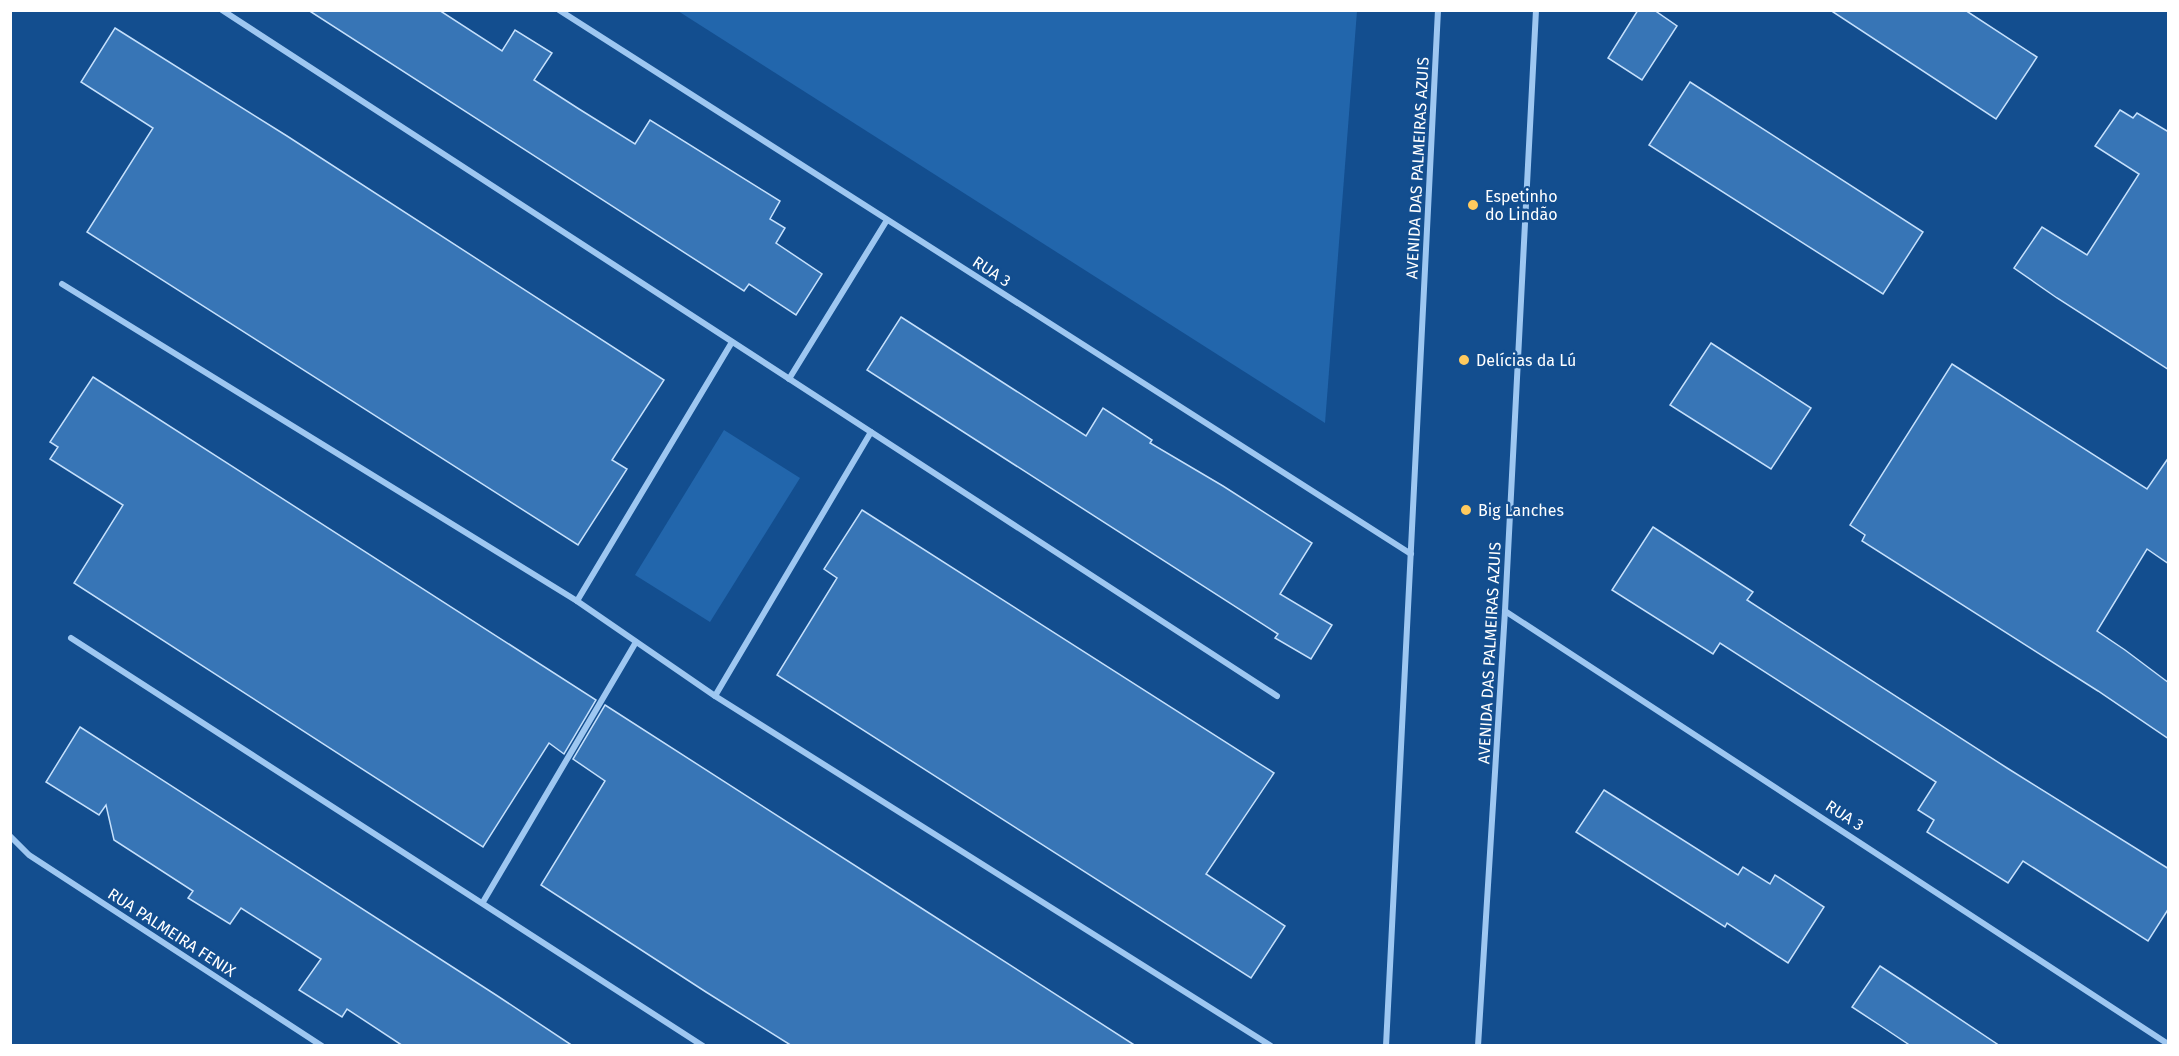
<svg xmlns="http://www.w3.org/2000/svg" width="2179" height="1056" font-family="'Fira Sans',sans-serif">
<style>
.green{fill:#2266ac}
.building{fill:#3775b6;stroke:#c5e0fc;stroke-width:1.5}
.lines{fill:none;stroke-linecap:round;stroke-linejoin:round}
.street{stroke:#9ec7f1;stroke-width:6}
.poi-dot{fill:#ffca5e;stroke:#134e8f;stroke-width:2}
.labels{text-anchor:middle;stroke-width:5;stroke-linejoin:round;paint-order:stroke}
.street-label{font-size:16px;fill:#fff;stroke:#134e8f}
.poi-label{font-size:16px;fill:#fff;stroke:#134e8f;text-anchor:start}
</style>
<rect width="100%" height="100%" fill="#134e8f"/>
<g class="green">
<polygon points="678,11 1357,11 1325,423"/>
<polygon points="724,430 800,478 710,622 635,575"/>
</g>
<g class="building">
<polygon points="308,10 439,10 502,51 515,30 552,53 534,80 579,109 635,144 650,120 780,201 770,219 785,228 776,243 822,274 796,315 749,284 744,291"/>
<polygon points="1638,10 1654,10 1677,26 1642,80 1608,58"/>
<polygon points="1830,10 1965,10 2037,57 1996,119"/>
<polygon points="115,28 287,136 664,380 612,460 627,469 578,545 87,232 153,128 81,82"/>
<polygon points="1690,82 1923,232 1883,294 1649,145"/>
<polygon points="2120,110 2133,118 2137,113 2167,131 2169,129 2169,370 2057,298 2014,268 2042,227 2087,255 2139,174 2095,146"/>
<polygon points="901,317 1086,436 1103,408 1152,440 1150,443 1223,486 1312,543 1280,594 1332,625 1311,659 1275,638 1278,634 867,370"/>
<polygon points="1711,343 1811,408 1771,469 1670,405"/>
<polygon points="1952,364 2147,489 2169,457 2169,564 2147,549 2097,631 2125,650 2169,683 2169,739 2098,691 1862,541 1865,535 1850,525"/>
<polygon points="93,377 596,700 564,754 549,743 483,847 74,583 123,505 50,459 58,447 50,442"/>
<polygon points="862,510 1274,773 1206,874 1285,926 1251,978 777,675 837,578 824,569"/>
<polygon points="1653,527 1753,592 1747,600 2007,768 2169,869 2169,908 2148,941 2023,861 2008,883 1927,832 1934,820 1918,810 1936,782 1720,643 1713,654 1612,590"/>
<polygon points="605,705 918,906 1136,1046 792,1046 706,992 541,885 605,781 573,759"/>
<polygon points="80,727 496,995 573,1046 403,1046 347,1009 342,1017 299,990 321,959 241,908 230,924 188,898 193,891 114,840 106,805 99,815 46,782"/>
<polygon points="1604,790 1738,875 1743,867 1770,884 1775,875 1824,907 1788,963 1727,923 1725,927 1576,832"/>
<polygon points="1880,966 1909,985 2000,1046 1911,1046 1881,1026 1852,1007"/>
</g>
<g class="lines">
<g class="street">
<polyline points="222,10 1277,696"/>
<polyline points="559,10 1411,554"/>
<polyline points="62,284 577,601 715,696 1271,1046"/>
<polyline points="789,379 887,220"/>
<polyline points="577,601 732,342"/>
<polyline points="1505,611 2168,1044"/>
<polyline points="71,638 703,1046"/>
<polyline points="715,696 871,432"/>
<polyline points="10,836 29,855 322,1046"/>
<polyline points="483,902 636,642"/>
<polyline points="1386,1046 1438,10"/>
<polyline points="1478,1046 1505,611 1536,10"/>
</g>
</g>
<g class="poi-dot">
<circle cx="1473" cy="205" r="6"/>
<circle cx="1464" cy="360" r="6"/>
<circle cx="1466" cy="510" r="6"/>
</g>
<g class="labels">
<g class="street-label">
<text transform="translate(1417 168) rotate(-87)" y="6">AVENIDA DAS PALMEIRAS AZUIS</text>
<text transform="translate(992 271) rotate(33)" y="6">RUA 3</text>
<text transform="translate(1489 653) rotate(-87)" y="6">AVENIDA DAS PALMEIRAS AZUIS</text>
<text transform="translate(1845 815) rotate(33)" y="6">RUA 3</text>
<text transform="translate(172 932) rotate(33)" y="6">RUA PALMEIRA FENIX</text>
</g>
<g class="poi-label">
<text x="1485" y="202">Espetinho<tspan x="1485" dy="18">do Lindão</tspan></text>
<text x="1476" y="366">Delícias da Lú</text>
<text x="1478" y="516">Big Lanches</text>
</g>
</g>
<rect width="2179" height="1056" fill="none" stroke="#ffffff" stroke-width="24"/>
</svg>
